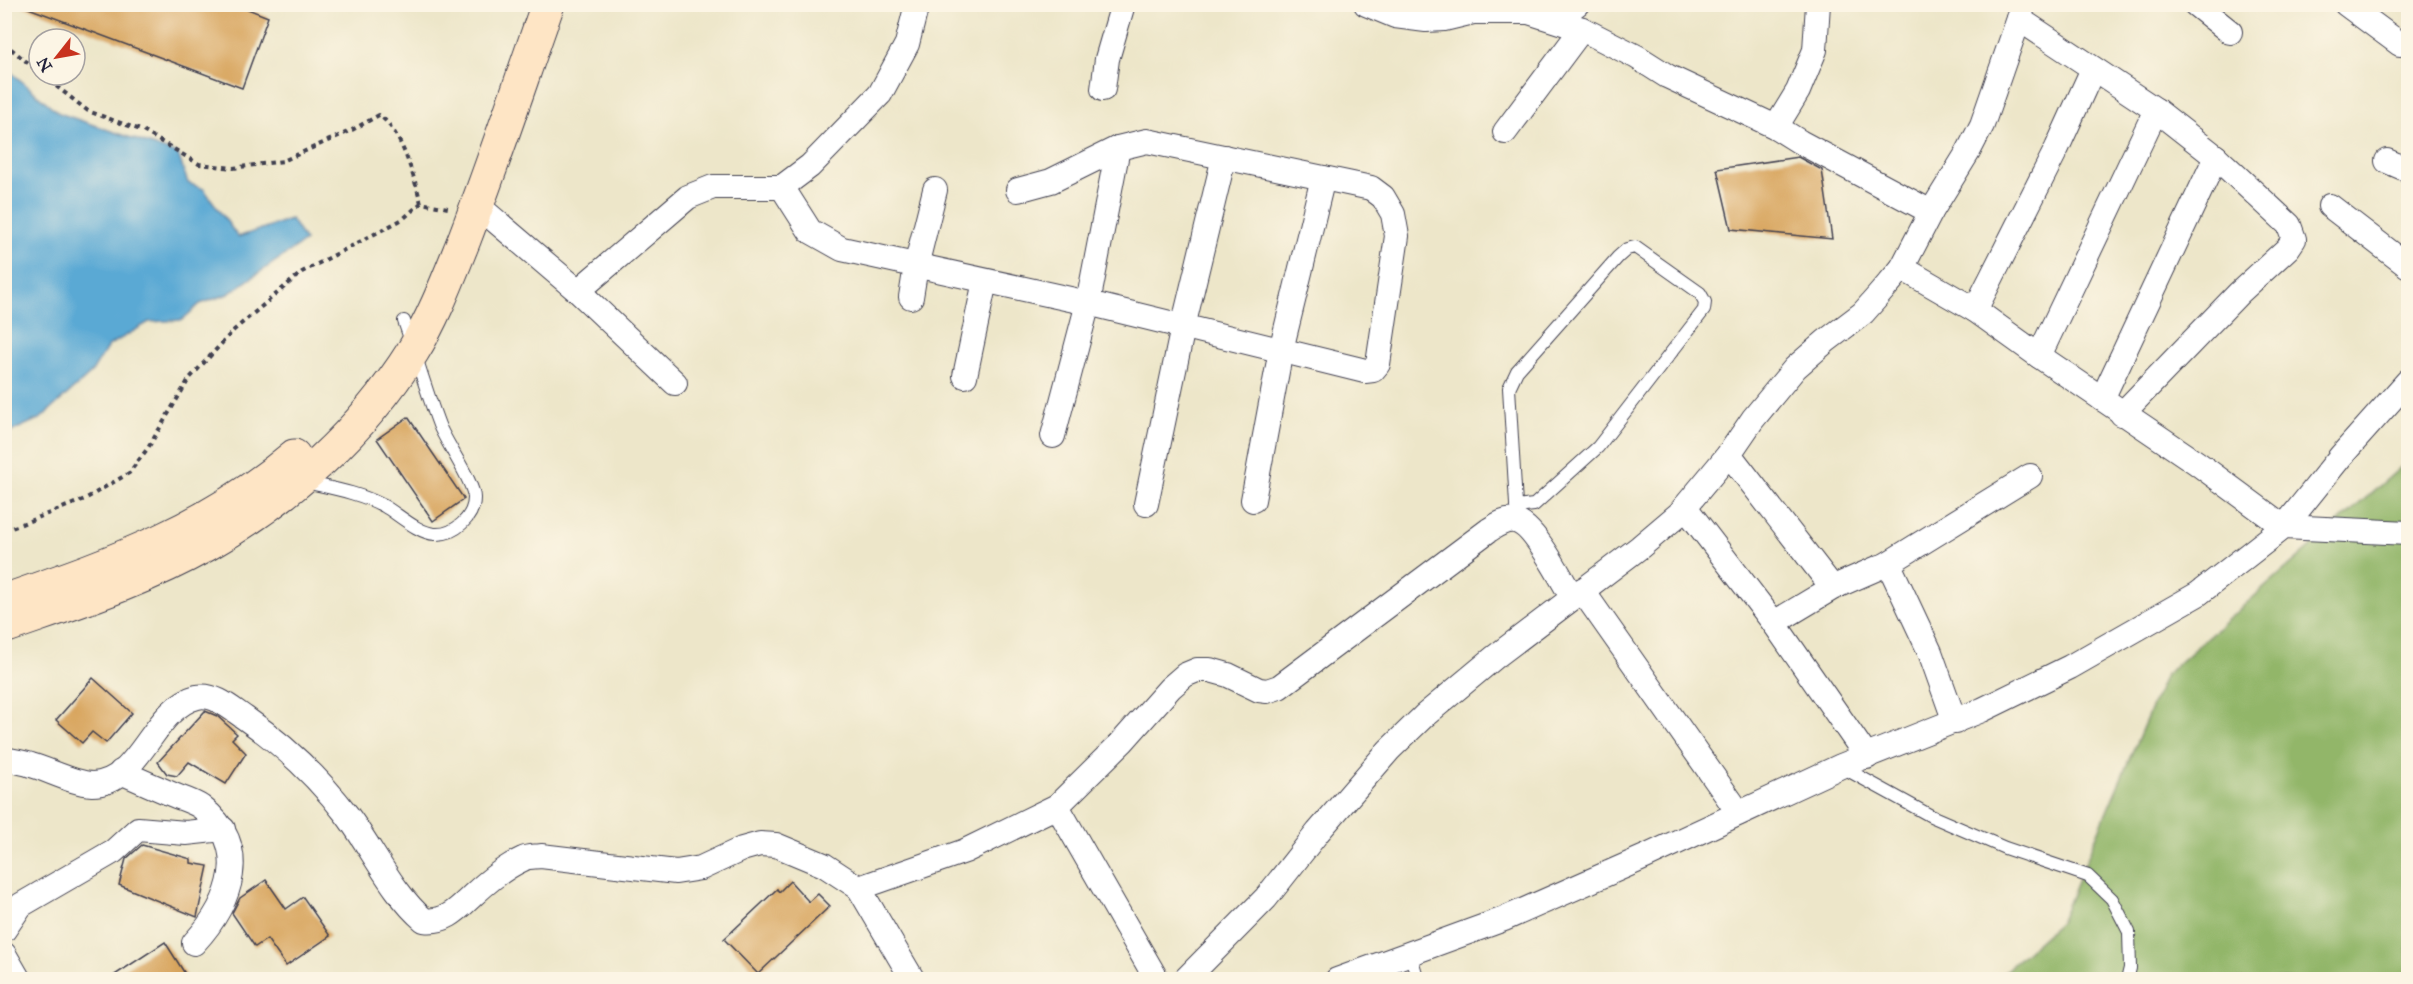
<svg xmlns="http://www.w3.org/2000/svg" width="2413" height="984" font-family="'IM FELL Great Primer',serif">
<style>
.forest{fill:#92b669;stroke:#5a6c52;stroke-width:1.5}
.water{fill:#5aa9d4;stroke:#3e6688;stroke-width:1.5}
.building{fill:#d7a35a}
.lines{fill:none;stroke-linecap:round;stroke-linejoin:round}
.lane-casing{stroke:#403f50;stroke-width:14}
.street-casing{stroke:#403f50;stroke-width:26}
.secondary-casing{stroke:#403f50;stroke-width:35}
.path{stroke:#403f50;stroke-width:4;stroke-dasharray:4.5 4.5;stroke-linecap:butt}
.lane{stroke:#fff;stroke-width:12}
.street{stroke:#fff;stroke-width:24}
.secondary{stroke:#fee5c5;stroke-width:33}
</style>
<rect width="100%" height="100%" fill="#fcf5e5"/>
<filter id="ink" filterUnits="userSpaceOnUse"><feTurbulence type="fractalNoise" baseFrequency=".0167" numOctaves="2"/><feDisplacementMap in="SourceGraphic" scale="12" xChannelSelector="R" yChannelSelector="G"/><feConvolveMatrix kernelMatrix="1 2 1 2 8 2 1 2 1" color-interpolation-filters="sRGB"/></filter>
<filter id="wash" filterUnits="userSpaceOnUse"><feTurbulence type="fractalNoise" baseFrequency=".008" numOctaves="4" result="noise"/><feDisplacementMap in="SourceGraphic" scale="24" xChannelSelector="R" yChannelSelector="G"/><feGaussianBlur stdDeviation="1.35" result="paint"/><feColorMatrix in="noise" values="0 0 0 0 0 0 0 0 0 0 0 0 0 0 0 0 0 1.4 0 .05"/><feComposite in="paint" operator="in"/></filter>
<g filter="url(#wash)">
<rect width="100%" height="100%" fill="#ede6c9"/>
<polygon class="forest" points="2408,461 2408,979 1995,980 2060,922 2165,675"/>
<polygon class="water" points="5,67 59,113 178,154 188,183 204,189 238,237 291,219 305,241 228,294 200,304 182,320 149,322 108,346 92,372 41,418 5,434"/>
<g id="blocks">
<g class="building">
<polygon points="23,4 235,4 268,17 242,88 23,6"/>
<polygon points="1798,157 1822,170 1832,239 1731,229 1717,169"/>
<polygon points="408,417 464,499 433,521 377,439"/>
<polygon points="93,678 132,713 106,743 92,732 82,743 56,720"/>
<polygon points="205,711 217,716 237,734 232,739 246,753 226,784 189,762 177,776 167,774 158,762"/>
<polygon points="142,845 191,859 191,863 208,866 197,917 119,885 126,859"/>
<polygon points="266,880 286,909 303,897 330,936 286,966 267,939 255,947 232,913 240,898"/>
<polygon points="790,881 809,902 818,894 830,906 758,974 724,939 777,889 779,892"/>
<polygon points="165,942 189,980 107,980"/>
</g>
</g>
</g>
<g filter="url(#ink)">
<use href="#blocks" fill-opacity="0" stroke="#403f50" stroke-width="1.5"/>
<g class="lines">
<defs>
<g id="lane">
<path d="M305 482C331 488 360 493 384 506 398 514 418 533 435 534 455 535 474 517 474 498 474 482 446 443 439 425 426 391 416 355 404 321"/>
<polyline points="1516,507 1534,505 1598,447 1704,310 1705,302 1700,293 1635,247 1627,249 1618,257 1517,371 1509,388 1517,521"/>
<polyline points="1842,767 1931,816 2005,848 2088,876 2112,899 2129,932 2130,968 2127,980"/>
<polyline points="1410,953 1418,980"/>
</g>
<g id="street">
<polyline points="1366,4 1395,16 1426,20 1444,19 1473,12 1529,12 1582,29 1637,57 1667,76 1776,127 1800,142 1931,212"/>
<polyline points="2195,4 2230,32"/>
<polyline points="2346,4 2400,44"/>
<polyline points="2019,19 2156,110 2216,157 2289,225 2294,239 2288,248 2239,293 2122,414"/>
<polyline points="1556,20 1577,4"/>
<polyline points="1103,89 1107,59 1123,4"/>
<polyline points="1776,127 1798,91 1815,50 1818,4"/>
<polyline points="1505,132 1582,29"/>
<polyline points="2387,161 2408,170"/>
<polyline points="782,187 810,231 842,249 1088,303 1365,371 1373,370 1378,364 1397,236 1393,214 1383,197 1371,188 1147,141 1118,148 1051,181 1018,190"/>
<polyline points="477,205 578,291 688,197 713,187 782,187 810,166 880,94 907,44 917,4"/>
<polyline points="2330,206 2408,266"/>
<polyline points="1902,268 1975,310 2039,356 2197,463 2284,527 2341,456 2408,381"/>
<polyline points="578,291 675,383"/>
<polyline points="911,297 916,266 935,190"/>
<polyline points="1975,310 2057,148 2093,69"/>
<polyline points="2039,356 2156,110"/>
<polyline points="965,376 985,281"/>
<polyline points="2102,399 2216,157"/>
<polyline points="1053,436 1088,303 1118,148"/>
<polyline points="1729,454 1829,583 1834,587 1880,567 1884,566 1892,571 1930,652 1955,722"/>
<polyline points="1253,500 1281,350 1323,178"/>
<polyline points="1146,504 1183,327 1224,157"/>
<polyline points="1685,507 1774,623 1867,757"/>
<polyline points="1884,566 2030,476"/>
<polyline points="1582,590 1739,813"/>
<polyline points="1774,623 1834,587"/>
<path d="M4 759C13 761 23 762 31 765 49 770 73 783 92 784 140 784 152 708 197 697 214 693 232 709 245 718 284 745 318 777 347 815 372 848 393 894 424 920 446 923 458 909 473 895 487 882 505 867 523 859 528 856 535 857 541 856L676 872 701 868 742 849 760 844 776 845 824 865 859 888 913 980"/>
<path d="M121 772C139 780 157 788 176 796 184 799 194 802 201 807 253 846 231 903 194 943"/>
<polyline points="1057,806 1157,980"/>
<path d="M859 888 965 851 1057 806 1122 742 1170 688 1185 675 1197 670H1210L1228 675 1259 690 1267 691 1279 687 1489 530C1497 525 1505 519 1515 521 1534 525 1562 580 1572 597"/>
<polyline points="4,930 21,905 114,851 138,829 186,833 223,829"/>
<polyline points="4,954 19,980"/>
<polyline points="1185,980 1266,898 1318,832 1389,750 1424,716 1495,657 1640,547 1679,514 1729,454 1753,419 1795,368 1826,341 1863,313 1878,296 1902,268 1931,212 1968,152 1982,125 2024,4"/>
<polyline points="1337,980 1504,919 1645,857 1841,766 1982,710 2070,667 2198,594 2284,527 2408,533"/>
</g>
<g id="secondary">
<path d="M4 601C112 563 204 532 294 456"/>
<path d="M4 627C72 603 143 581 206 545 289 498 362 432 413 351 434 317 449 277 464 240 494 162 520 83 548 4"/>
</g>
</defs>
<use href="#lane" class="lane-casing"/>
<use href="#street" class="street-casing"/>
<use href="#secondary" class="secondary-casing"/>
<g class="path">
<polyline points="4,43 39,72"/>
<path d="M42 75 88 111 143 131 199 164 233 168 283 161 352 130 379 115C401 130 414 177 421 203L448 208"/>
<polyline points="4,531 85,499 129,473 148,448 189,379 234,330 302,272 403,219 421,203"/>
</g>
<use href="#lane" class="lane"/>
<use href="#street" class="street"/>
<use href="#secondary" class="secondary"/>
</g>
</g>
<rect width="2413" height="984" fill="none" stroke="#fcf5e5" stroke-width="24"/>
<g transform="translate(57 57) rotate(239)"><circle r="28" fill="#fcf5e5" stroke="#a5a1a1" stroke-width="1.5"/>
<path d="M0-4.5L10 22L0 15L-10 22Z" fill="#c8321e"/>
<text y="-9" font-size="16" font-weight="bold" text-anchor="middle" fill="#22223b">N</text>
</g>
</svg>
